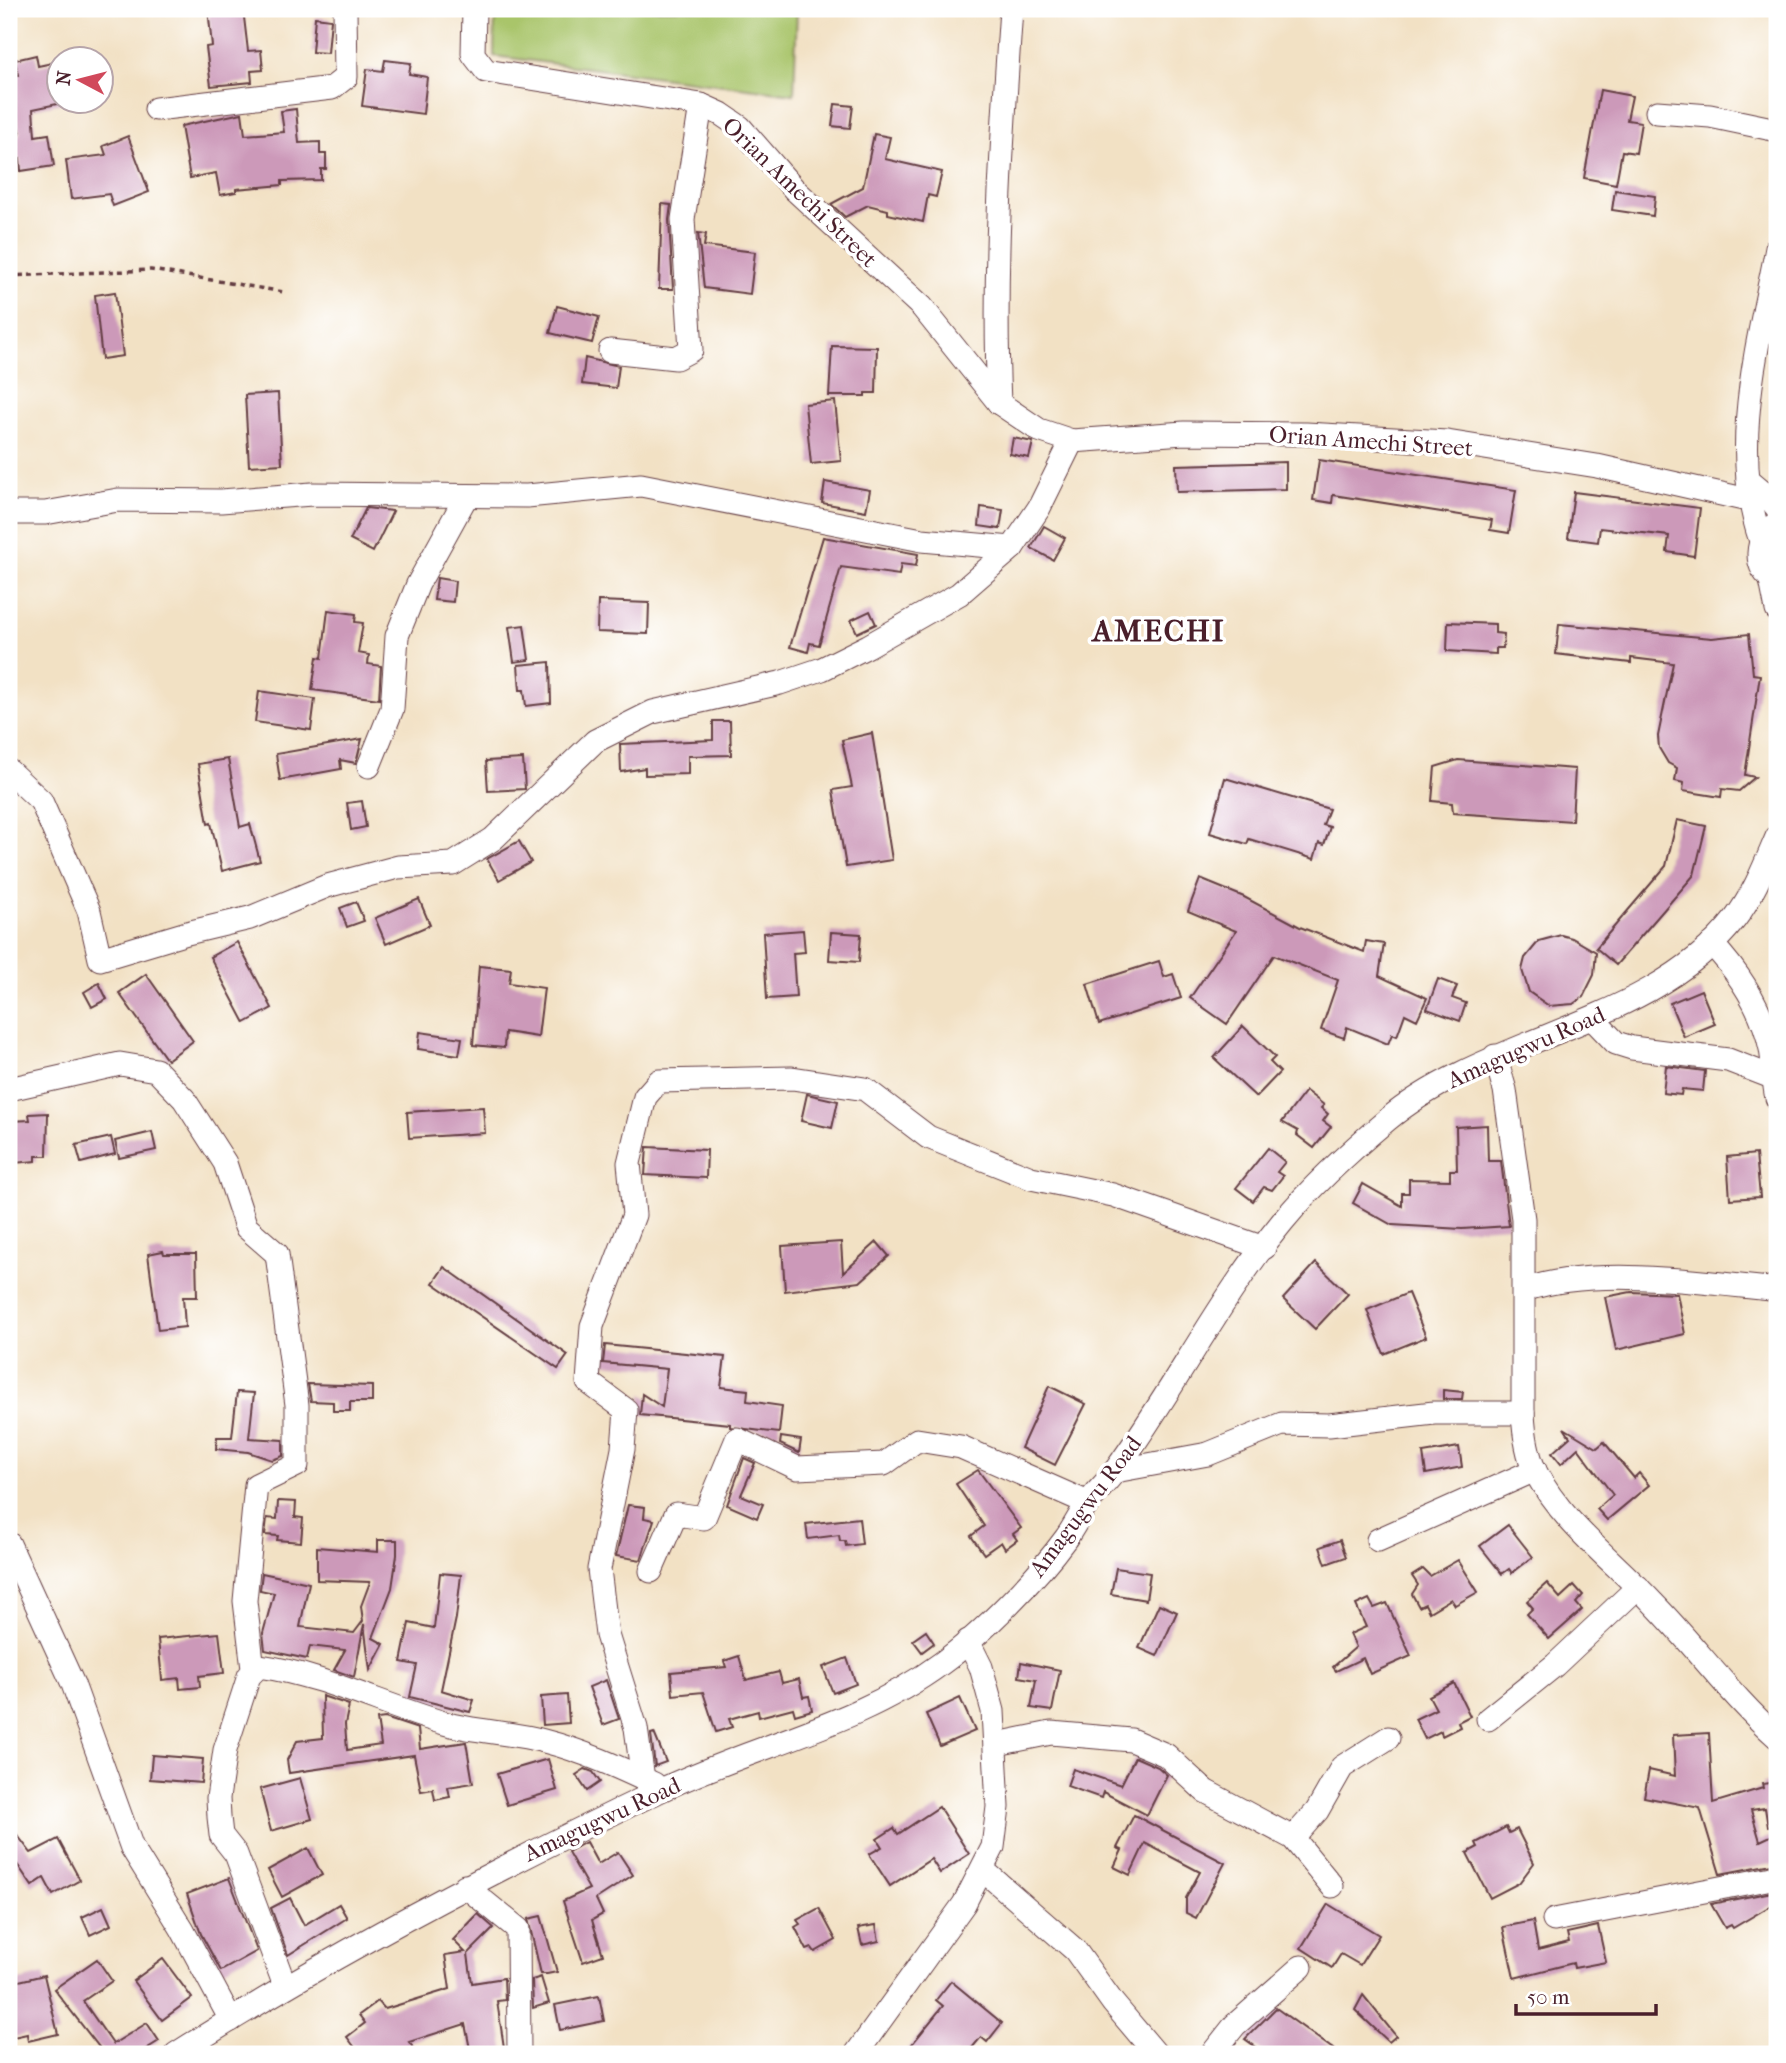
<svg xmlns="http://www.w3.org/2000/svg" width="1786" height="2063" font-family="'IM FELL French Canon',serif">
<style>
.green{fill:#a9c56b;stroke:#7a724b;stroke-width:2}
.building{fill:#cc99b9}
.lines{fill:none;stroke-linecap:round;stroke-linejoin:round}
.minor-casing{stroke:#633c42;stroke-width:25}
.path{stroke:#633c42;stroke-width:3.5;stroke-dasharray:5 5;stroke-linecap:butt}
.minor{stroke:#fff;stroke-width:23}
.labels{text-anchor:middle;stroke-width:7;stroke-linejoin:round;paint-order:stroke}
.street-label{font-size:23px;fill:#4a1f2b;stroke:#fff}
.district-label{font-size:30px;font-weight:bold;letter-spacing:2px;fill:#4a1f2b;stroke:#fff}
</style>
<rect width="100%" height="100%" fill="#fff"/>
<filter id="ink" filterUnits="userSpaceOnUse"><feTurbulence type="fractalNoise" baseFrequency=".0143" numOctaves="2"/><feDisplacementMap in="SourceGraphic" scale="14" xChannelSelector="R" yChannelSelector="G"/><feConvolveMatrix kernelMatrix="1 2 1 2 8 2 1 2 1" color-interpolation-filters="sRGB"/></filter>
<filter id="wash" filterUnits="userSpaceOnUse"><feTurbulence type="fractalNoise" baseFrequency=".00686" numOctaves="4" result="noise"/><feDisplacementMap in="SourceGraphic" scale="28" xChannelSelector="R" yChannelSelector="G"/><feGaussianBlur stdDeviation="1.57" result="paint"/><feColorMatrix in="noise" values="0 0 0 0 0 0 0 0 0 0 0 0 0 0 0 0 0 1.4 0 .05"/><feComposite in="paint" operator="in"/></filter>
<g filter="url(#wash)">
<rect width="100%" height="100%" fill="#f2e1c4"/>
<polygon class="green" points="495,9 797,9 794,94 494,56"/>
<g id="blocks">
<g class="building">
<polygon points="208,9 243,9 248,51 261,50 263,70 251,71 252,82 211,86 206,47 212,46"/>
<polygon points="315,17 331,19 328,53 312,52"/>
<polygon points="36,55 38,66 57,62 62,103 33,109 35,136 49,134 54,166 21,171 20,159 9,161 9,142 17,141 16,135 20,134 12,103 9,104 9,77 18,75 15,60"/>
<polygon points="385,60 411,63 409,74 427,77 423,114 362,106 367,69 383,71"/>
<polygon points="1600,90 1632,96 1627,120 1641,122 1636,153 1622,151 1616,184 1584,178"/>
<polygon points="835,104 853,106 850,128 832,126"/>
<polygon points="296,109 299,143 320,142 320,154 326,154 326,169 321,169 321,180 282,181 282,185 236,189 236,192 220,195 216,173 190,178 181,126 242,113 245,135 284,132 281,111"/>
<polygon points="874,134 890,137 885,159 942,172 936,197 928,195 923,222 888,214 888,210 868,205 845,217 831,204 863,187"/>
<polygon points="128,136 149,192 113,206 109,194 71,199 66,160 106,155 103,146"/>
<polygon points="1615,190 1655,196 1653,216 1612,210"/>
<polygon points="662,204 671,205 669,220 673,289 659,289"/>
<polygon points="698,233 706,234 704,246 755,252 750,294 704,288"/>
<polygon points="115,292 123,356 102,359 95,295"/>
<polygon points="557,306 599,317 592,343 550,333"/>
<polygon points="832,346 877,347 876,393 865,393 865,396 829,396"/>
<polygon points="585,358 619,366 616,388 582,384"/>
<polygon points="278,393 282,464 249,466 245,395"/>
<polygon points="835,401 841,461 811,464 805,404"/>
<polygon points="1013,438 1033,442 1029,458 1010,454"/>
<polygon points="1319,460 1516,490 1509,533 1490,530 1492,520 1333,495 1332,503 1313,500"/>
<polygon points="1286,462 1286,489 1177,492 1176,465"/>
<polygon points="825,482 870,490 866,511 822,503"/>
<polygon points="1574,492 1700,508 1694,556 1667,552 1669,536 1600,528 1598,542 1568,538"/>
<polygon points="981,507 1003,510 1000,529 979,526"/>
<polygon points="366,508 393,511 373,552 350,540"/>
<polygon points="1044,526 1065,538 1053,560 1031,548"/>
<polygon points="823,537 918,554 916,566 901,564 899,575 841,567 819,645 810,643 808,652 790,647"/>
<polygon points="437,578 455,581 453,602 434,600"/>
<polygon points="598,601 649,603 648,634 597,632"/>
<polygon points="328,610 356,614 355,622 363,623 358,653 369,655 368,664 381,666 379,699 312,690 317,657 322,658"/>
<polygon points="870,611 876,624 857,633 851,620"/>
<polygon points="1448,622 1495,624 1495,633 1504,634 1503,648 1496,648 1496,654 1447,651"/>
<polygon points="1559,624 1712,638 1749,634 1753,674 1760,675 1745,775 1755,777 1739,791 1722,789 1721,797 1683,791 1684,783 1675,781 1677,768 1668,763 1659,748 1658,736 1673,663 1631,658 1631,663 1556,654"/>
<polygon points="524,625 529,660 514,662 509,627"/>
<polygon points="550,662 551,703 526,706 524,690 520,690 518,665"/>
<polygon points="259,691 315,699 311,730 255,722"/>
<polygon points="713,721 730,721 731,755 688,756 688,774 645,775 645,768 621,772 620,744 713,740"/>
<polygon points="872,733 892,860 846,867 833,790 852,787 842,740"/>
<polygon points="362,739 356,763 340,760 341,769 280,780 276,754"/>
<polygon points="228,759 240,827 250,824 260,861 222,871 211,823 208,824 198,764"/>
<polygon points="523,759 525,789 488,791 486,761"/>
<polygon points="1458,760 1575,769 1572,821 1453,813 1452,803 1432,801 1435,767"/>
<polygon points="1225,778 1329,809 1323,825 1330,827 1324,845 1319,843 1314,859 1249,839 1247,844 1210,833"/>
<polygon points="362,801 366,827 351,830 347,803"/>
<polygon points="1677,820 1706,826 1694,875 1616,965 1596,948 1666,866"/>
<polygon points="519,841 531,862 499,880 487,859"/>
<polygon points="1200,879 1244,897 1300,927 1364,952 1366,941 1384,944 1379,976 1427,998 1417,1020 1405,1014 1397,1036 1392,1034 1388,1044 1347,1027 1344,1038 1321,1030 1338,980 1274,955 1227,1024 1190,998 1236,931 1188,911"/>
<polygon points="419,899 430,925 386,944 375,918"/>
<polygon points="356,902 364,921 347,927 340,908"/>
<polygon points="803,930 805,952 793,953 796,997 767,999 763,933"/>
<polygon points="831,932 861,934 859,962 829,960"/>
<polygon points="1561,935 1572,938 1596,952 1594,975 1583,997 1573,1004 1549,1006 1529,992 1522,970 1525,958 1539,941"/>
<polygon points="237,942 272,1008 245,1023 210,957"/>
<polygon points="1159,961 1164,977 1173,974 1181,998 1099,1024 1087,984"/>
<polygon points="479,966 511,969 509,983 544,988 538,1037 505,1032 504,1048 473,1045"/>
<polygon points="146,974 193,1041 167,1060 119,993"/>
<polygon points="1438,979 1457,986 1452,998 1466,1003 1460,1021 1427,1009"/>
<polygon points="99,983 107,999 92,1007 84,992"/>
<polygon points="1701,990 1715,1024 1684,1037 1670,1003"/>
<polygon points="1243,1026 1275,1057 1270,1062 1280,1072 1256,1097 1214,1058"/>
<polygon points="420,1032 462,1038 459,1055 418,1049"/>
<polygon points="1666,1066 1705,1071 1703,1091 1682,1089 1681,1095 1663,1093"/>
<polygon points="1306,1091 1324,1105 1321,1108 1328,1114 1323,1121 1331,1127 1314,1148 1297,1135 1298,1131 1282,1122"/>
<polygon points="807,1094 838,1101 832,1128 801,1121"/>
<polygon points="483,1107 485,1133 409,1138 407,1112"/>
<polygon points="48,1113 47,1156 36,1156 36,1161 14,1163 11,1121 30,1120 29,1114"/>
<polygon points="1487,1125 1488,1161 1501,1161 1509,1226 1462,1229 1392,1225 1353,1203 1363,1184 1402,1206 1402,1193 1409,1193 1409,1179 1450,1180 1450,1170 1457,1170 1456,1127"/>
<polygon points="152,1132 156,1150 119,1158 115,1141"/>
<polygon points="111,1137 115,1154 81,1163 76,1145"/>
<polygon points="647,1147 707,1150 706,1178 645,1175"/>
<polygon points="1268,1148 1285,1162 1277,1172 1283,1176 1272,1190 1264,1187 1253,1201 1236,1188"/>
<polygon points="1756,1154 1760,1197 1730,1199 1727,1157"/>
<polygon points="841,1242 843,1273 877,1242 889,1256 860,1282 785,1291 782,1246"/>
<polygon points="163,1251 164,1254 196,1254 197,1297 183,1297 185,1327 158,1330 148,1254"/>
<polygon points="1316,1263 1348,1294 1315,1329 1283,1299"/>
<polygon points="444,1267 568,1355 558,1369 433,1283"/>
<polygon points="1631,1292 1677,1294 1685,1334 1616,1350 1605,1297"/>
<polygon points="1408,1293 1426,1337 1384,1354 1367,1310"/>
<polygon points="605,1345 725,1357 721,1387 748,1390 747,1401 782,1406 779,1433 730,1427 730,1424 640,1415 642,1394 662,1407 667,1369 603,1363"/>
<polygon points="308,1384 372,1386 372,1402 350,1402 350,1411 333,1411 333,1402 311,1401"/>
<polygon points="1049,1386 1086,1404 1055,1465 1021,1448"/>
<polygon points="1443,1390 1463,1392 1462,1399 1443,1399"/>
<polygon points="237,1392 254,1393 249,1438 283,1440 283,1456 272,1460 248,1452 216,1449 217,1437 232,1437"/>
<polygon points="1564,1428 1597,1448 1604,1442 1634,1478 1639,1473 1649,1485 1607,1520 1597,1509 1613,1495 1578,1448 1561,1464 1552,1453 1570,1437"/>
<polygon points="781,1437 801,1440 799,1453 780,1444"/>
<polygon points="1459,1447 1462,1467 1426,1474 1423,1453"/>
<polygon points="744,1458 755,1463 741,1495 763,1504 757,1518 727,1505"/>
<polygon points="978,1470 1021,1528 1013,1534 1017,1540 1005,1549 1001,1542 984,1554 971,1536 984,1526 956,1484"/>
<polygon points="278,1501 296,1502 295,1517 303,1518 301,1542 277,1540 278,1536 265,1535 267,1518 277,1519"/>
<polygon points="628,1505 645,1507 644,1518 654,1520 641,1560 616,1556"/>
<polygon points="859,1518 862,1544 846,1546 845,1541 840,1541 839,1535 808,1539 806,1524"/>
<polygon points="1508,1525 1533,1557 1512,1573 1509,1569 1502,1574 1480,1546"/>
<polygon points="378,1540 397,1540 397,1555 392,1588 373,1638 384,1644 370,1670 364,1624 354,1677 334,1670 345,1650 310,1646 307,1659 265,1650 263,1633 274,1593 260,1590 262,1573 309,1583 300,1627 354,1633 363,1621 361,1606 370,1582 317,1580 317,1547 378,1552"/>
<polygon points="1340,1540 1346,1557 1326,1564 1320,1547"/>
<polygon points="1458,1560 1478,1592 1455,1605 1451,1599 1429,1612 1425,1604 1419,1607 1412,1594 1418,1585 1412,1576 1423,1569 1430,1576"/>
<polygon points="1116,1568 1150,1573 1146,1600 1111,1594"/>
<polygon points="440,1573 461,1575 456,1618 441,1690 474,1700 470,1712 410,1697 417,1665 401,1662 409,1623 434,1628"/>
<polygon points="1547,1583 1560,1598 1574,1585 1583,1595 1576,1603 1582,1610 1549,1639 1527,1614 1533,1608 1527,1601"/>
<polygon points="1369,1599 1374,1608 1387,1603 1411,1656 1370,1674 1363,1658 1336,1671 1333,1667 1356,1647 1350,1634 1366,1627 1356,1605"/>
<polygon points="1159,1604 1177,1612 1157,1656 1139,1648"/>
<polygon points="926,1631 934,1643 922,1652 913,1640"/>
<polygon points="219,1633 224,1673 199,1676 200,1687 180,1689 179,1678 162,1680 158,1639"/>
<polygon points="739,1656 746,1680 779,1672 782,1683 799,1679 803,1697 809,1696 812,1710 795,1715 793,1708 759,1717 758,1711 729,1719 732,1727 716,1732 703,1692 673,1695 671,1672 726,1667 724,1661"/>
<polygon points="847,1658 856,1684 833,1693 823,1667"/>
<polygon points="1021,1662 1060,1670 1052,1711 1031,1708 1036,1680 1019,1677"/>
<polygon points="606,1680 619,1719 603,1725 589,1687"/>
<polygon points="1454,1683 1470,1716 1458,1722 1460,1727 1442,1736 1441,1731 1425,1739 1415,1719 1436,1709 1429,1696"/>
<polygon points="567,1695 569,1723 543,1725 541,1697"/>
<polygon points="322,1696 349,1705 345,1724 347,1750 381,1745 377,1719 385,1718 418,1729 420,1749 466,1742 473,1783 448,1787 450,1797 435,1800 433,1789 421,1791 414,1755 289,1773 287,1760 297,1741 323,1738"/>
<polygon points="960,1698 975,1731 940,1746 926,1714"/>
<polygon points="654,1733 666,1762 655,1766 651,1734"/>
<polygon points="1709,1733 1713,1803 1763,1788 1762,1784 1777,1782 1777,1826 1768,1827 1765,1808 1751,1810 1760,1841 1777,1833 1777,1863 1720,1874 1700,1808 1644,1797 1649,1770 1675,1776 1673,1735"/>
<polygon points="152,1755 203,1759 201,1783 150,1779"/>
<polygon points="1135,1757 1158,1767 1167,1775 1147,1815 1103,1792 1101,1798 1067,1786 1073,1769 1121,1785"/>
<polygon points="548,1759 557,1790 507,1805 497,1774"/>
<polygon points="585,1769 593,1772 600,1782 587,1791 576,1775"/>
<polygon points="300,1778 312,1819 271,1831 260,1789"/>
<polygon points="939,1807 969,1854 940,1873 931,1859 890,1886 869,1854 882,1847 877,1839 894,1828 898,1834"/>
<polygon points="1134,1815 1225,1863 1196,1918 1186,1913 1186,1898 1200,1872 1145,1843 1130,1875 1114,1867 1122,1850 1117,1848"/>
<polygon points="9,1824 31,1853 58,1839 80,1880 53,1895 44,1878 32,1886 17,1864 9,1869"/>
<polygon points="1506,1827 1509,1833 1517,1829 1534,1863 1519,1883 1490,1898 1467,1853 1478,1847 1476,1843"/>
<polygon points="586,1842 598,1864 618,1852 633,1875 596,1899 603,1914 592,1920 603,1955 583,1962 563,1901 589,1889 568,1852"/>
<polygon points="308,1848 322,1875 282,1897 268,1870"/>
<polygon points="229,1878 257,1951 221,1971 201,1934 187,1894"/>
<polygon points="1777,1891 1777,1902 1733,1928 1731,1925 1725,1928 1711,1904"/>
<polygon points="290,1898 304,1925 339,1904 347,1918 288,1955 271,1908"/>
<polygon points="1328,1904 1379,1935 1360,1965 1341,1954 1332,1968 1301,1948"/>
<polygon points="103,1907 111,1925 90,1935 82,1917"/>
<polygon points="819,1908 836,1940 815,1952 812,1948 807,1950 795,1927 800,1924 797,1920"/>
<polygon points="478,1914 494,1928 468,1954 472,1983 504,1978 505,2000 497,2001 505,2054 471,2054 465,2024 409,2042 418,2054 360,2054 347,2037 365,2023 359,2015 378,2001 385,2009 450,1989 445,1955 465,1952 453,1940"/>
<polygon points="541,1916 557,1972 547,1974 541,1974 528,1919"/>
<polygon points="1533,1921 1538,1950 1569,1942 1567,1933 1598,1926 1606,1962 1574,1968 1573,1963 1514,1978 1503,1927"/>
<polygon points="876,1925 879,1941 862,1945 858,1928"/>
<polygon points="97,1959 112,1981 83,2001 113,2044 147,2023 159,2041 138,2054 96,2054 102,2051 54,1989"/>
<polygon points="163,1959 192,1998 162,2020 133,1981"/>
<polygon points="44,1975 58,2034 28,2041 27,2034 9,2038 9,1987 16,1985 15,1982"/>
<polygon points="541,1977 549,2003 533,2008 532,1980"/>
<polygon points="951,1981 1002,2023 987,2042 981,2037 967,2054 904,2054 943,2006 936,2000"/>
<polygon points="1363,1995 1396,2036 1389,2042 1355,2010"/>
<polygon points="599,1996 604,2021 560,2030 555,2005"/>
<polygon points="1276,2008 1340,2054 1266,2054 1245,2039"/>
</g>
</g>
</g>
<g filter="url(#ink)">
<use href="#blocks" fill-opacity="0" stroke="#633c42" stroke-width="2"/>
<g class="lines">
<defs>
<g id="minor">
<polyline points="474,9 473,54 486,71 701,105 721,114 740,127 794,189 922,307 999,403 1039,430 1072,441 1184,433 1306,434 1447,442 1597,466 1748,500"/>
<polyline points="156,109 332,88 346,77 345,9"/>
<polyline points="1657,112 1710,116 1777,130"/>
<polyline points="610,351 676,358 691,350 683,219 701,105"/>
<path d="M999 403C993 271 1002 140 1011 9"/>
<polyline points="1748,479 1767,495 1777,508"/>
<polyline points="9,513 45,513 118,500 221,501 312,494 527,496 641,485 922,540 1012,548"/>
<path d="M1777 523C1754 538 1752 569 1777 583"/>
<path d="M1761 541C1728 447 1759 342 1777 248"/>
<polyline points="1771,580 1777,610"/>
<polyline points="369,766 392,709 397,636 418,584 466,497"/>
<polyline points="9,771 41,801 89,911 100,959 187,933 250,918 327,886 398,867 453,864 493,839 595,741 653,712 780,683 822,669 868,646 959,594 1012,548 1039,508 1072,441"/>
<path d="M1712 944C1739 973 1763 1010 1771 1049 1774 1065 1773 1082 1777 1098"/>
<polyline points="1593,1019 1616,1043 1632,1048 1728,1060 1777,1079"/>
<path d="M1495 1056 1505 1090 1523 1219V1413C1524 1432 1527 1454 1535 1471 1562 1523 1614 1561 1653 1603 1696 1647 1732 1697 1777 1737"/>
<polyline points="9,1089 120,1064 156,1070 184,1099 225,1163 246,1227 277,1254 297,1405 297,1465 256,1485 245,1601 253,1669"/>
<path d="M1525 1290C1591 1266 1707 1282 1777 1290"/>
<polyline points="1115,1471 1208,1454 1282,1424 1329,1425 1434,1413 1523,1413"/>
<polyline points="1378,1540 1535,1470"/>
<polyline points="9,1544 73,1684 132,1848 182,1929 231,2020"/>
<polyline points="651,1571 676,1514 704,1518 737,1439 797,1468 884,1464 917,1440 961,1447 1088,1503"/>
<polyline points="1488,1719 1555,1665 1638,1587"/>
<polyline points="997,1744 1051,1733 1131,1740 1166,1755 1205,1791 1293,1838 1332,1886"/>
<polyline points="643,1779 636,1728 607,1635 599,1569 623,1449 626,1410 588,1382 592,1326 634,1215 629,1163 645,1097 659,1081 792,1078 865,1089 928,1137 1031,1178 1113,1195 1264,1248"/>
<polyline points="1293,1838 1317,1811 1342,1767 1388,1738"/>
<polyline points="983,1870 1075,1950 1113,2003 1156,2054"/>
<polyline points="465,1886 518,1929 519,2054"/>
<polyline points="1554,1920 1777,1877"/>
<path d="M285 1986 236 1854 221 1835 219 1817 218 1798 225 1750 249 1676 259 1666C323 1675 382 1705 444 1723 476 1732 511 1732 544 1741 583 1751 618 1767 654 1784"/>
<path d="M176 2054C331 1955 493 1870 659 1791 752 1746 857 1726 942 1663 983 1633 1036 1579 1066 1538 1074 1527 1080 1514 1088 1503 1096 1492 1107 1482 1115 1471 1174 1390 1219 1299 1283 1221 1314 1184 1350 1151 1387 1120 1487 1036 1653 1025 1735 919 1754 894 1765 865 1777 837"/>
<polyline points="856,2054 964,1904 993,1847 998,1807 993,1711 981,1667 968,1641"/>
<polyline points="1212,2054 1235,2025 1301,1967"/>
</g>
</defs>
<use href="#minor" class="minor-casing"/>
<polyline class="path" points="9,276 151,270 284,292"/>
<use href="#minor" class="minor"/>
</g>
</g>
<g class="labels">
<g class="street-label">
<text transform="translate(800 192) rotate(44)" y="8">Orian Amechi Street</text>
<text transform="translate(1371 441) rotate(4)" y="8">Orian Amechi Street</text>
<text transform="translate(1526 1047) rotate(-24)" y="8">Amagugwu Road</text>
<text transform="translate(1085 1506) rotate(-53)" y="8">Amagugwu Road</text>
<text transform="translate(602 1819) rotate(-25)" y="8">Amagugwu Road</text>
</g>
<g class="district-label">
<text x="1159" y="641">AMECHI</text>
</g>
</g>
<rect width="1786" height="2063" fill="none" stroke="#fff" stroke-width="35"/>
<g transform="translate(80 80) rotate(277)"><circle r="33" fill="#ffffff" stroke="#b7a5aa" stroke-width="2"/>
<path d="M0-5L12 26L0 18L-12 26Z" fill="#d1495b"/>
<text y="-10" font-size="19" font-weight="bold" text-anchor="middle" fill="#4a1f2b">N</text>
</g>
<path d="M1516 2004v10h140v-10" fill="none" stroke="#4a1f2b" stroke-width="3.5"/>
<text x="1527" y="2004" font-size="21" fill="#4a1f2b" stroke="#ffffff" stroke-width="5" paint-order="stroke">50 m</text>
</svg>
